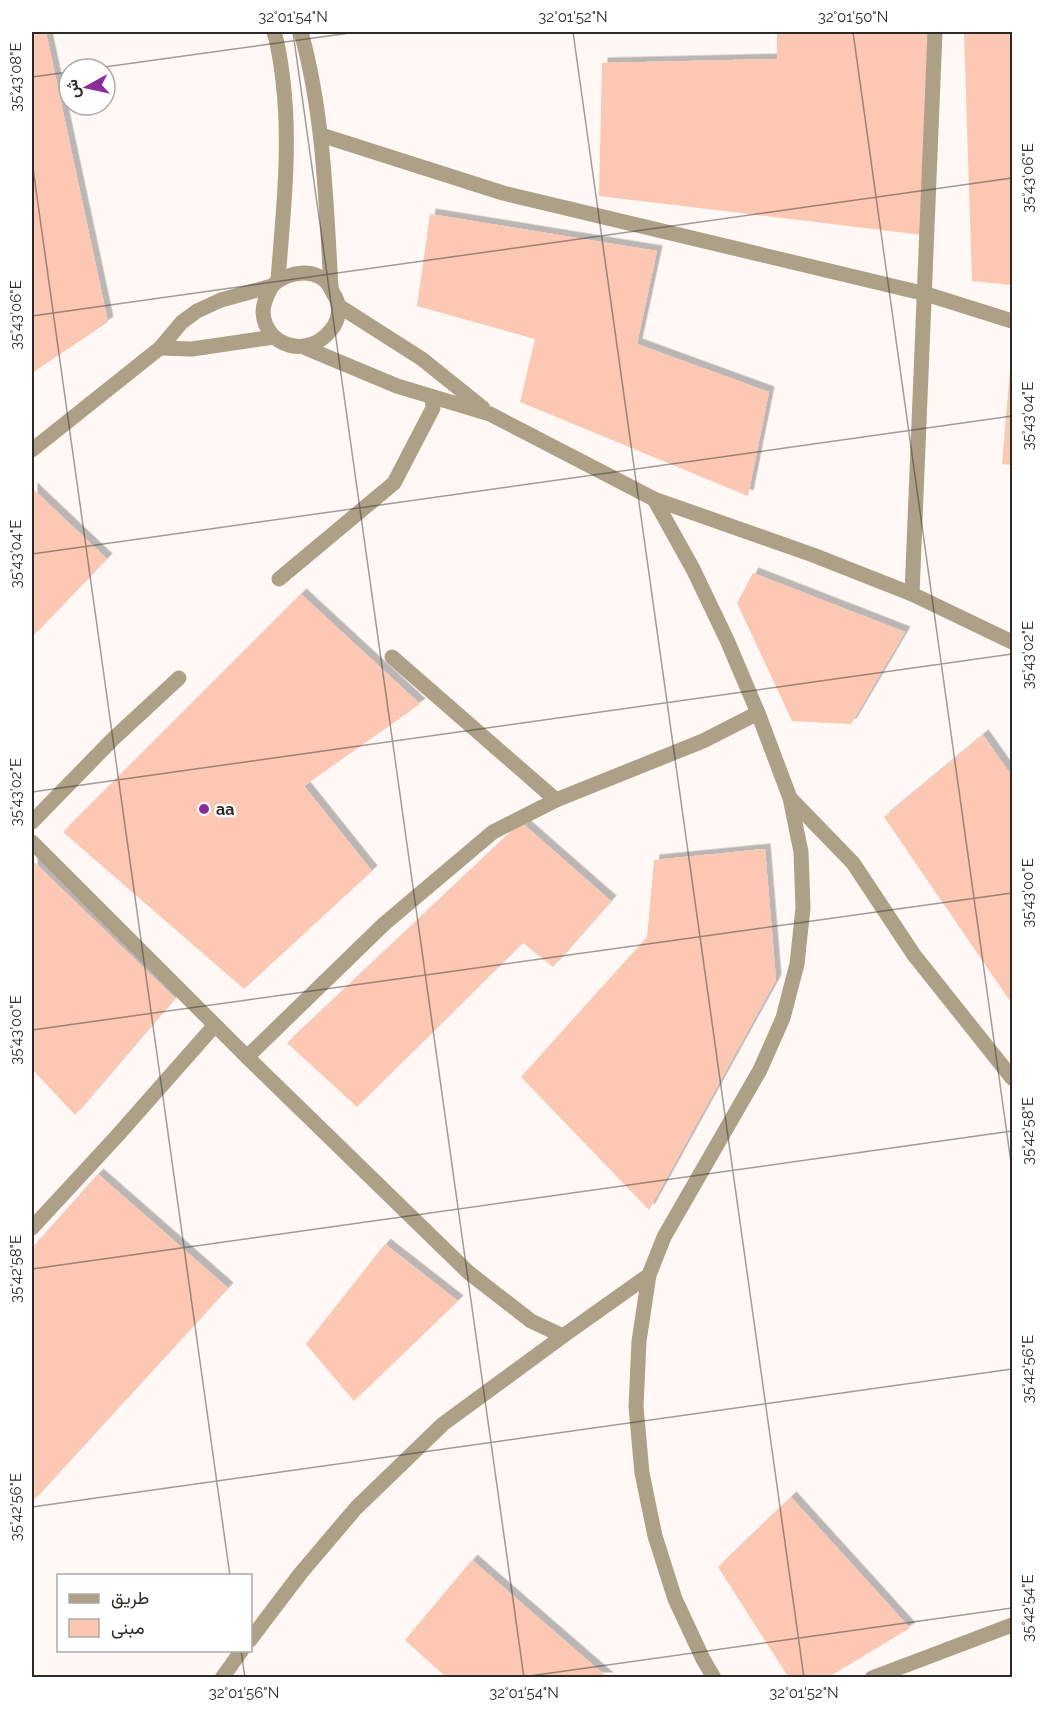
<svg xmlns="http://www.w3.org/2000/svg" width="1044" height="1709" font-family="Raleway,Vazirmatn,sans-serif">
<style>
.building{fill:#fcc7b3;filter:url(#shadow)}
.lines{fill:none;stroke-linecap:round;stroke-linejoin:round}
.service{stroke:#ae9f87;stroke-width:15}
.minor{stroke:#ae9f87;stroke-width:15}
.tertiary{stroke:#ae9f87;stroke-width:15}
.ticks{fill:none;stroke:#2c2a27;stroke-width:1.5;stroke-opacity:0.45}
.poi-dot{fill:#8b2d97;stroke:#fff;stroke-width:2}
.labels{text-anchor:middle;stroke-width:4.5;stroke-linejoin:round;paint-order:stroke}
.poi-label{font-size:16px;font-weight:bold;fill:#2c2a27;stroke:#fff;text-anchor:start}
.neatline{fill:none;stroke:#2c2a27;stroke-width:2}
.ticks-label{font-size:15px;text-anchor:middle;fill:#2c2a27}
</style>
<defs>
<filter id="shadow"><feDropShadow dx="5.5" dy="-5.5" stdDeviation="0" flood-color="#0004"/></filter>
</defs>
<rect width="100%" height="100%" fill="#fff8f4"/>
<g class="building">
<polygon points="32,32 46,32 108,322 32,373"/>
<polygon points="777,32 930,32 923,235 599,196 602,63 777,59"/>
<polygon points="964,32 1012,32 1012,285 972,281"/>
<polygon points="430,214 657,251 637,344 769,392 748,496 520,402 535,339 417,306"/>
<polygon points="1010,370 1012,371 1012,465 1002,464"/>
<polygon points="32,488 107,559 32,637"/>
<polygon points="753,573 905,632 851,724 792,721 737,603"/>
<polygon points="301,594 420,704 304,786 372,871 244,989 63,832"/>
<polygon points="983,735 1012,776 1012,1004 884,817"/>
<polygon points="521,822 611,901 553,967 523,943 357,1107 287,1043"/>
<polygon points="765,849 776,980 649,1210 521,1077 647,937 654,860"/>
<polygon points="32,860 175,998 75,1115 32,1069"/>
<polygon points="98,1174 228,1288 32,1502 32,1248"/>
<polygon points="385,1244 458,1301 354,1401 306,1344"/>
<polygon points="791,1497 910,1628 827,1678 789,1678 718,1567"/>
<polygon points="472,1560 608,1678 447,1678 405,1640"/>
</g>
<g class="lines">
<g class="service">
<polyline points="279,579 394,483 433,408 432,397"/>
<polyline points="392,657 556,800"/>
<polyline points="32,822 113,739 179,678"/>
</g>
<g class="minor">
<polyline points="321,135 503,193 926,294 1012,321"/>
<polyline points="912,594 935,32"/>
<polyline points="790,798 853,863 914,955 1012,1078"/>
<polyline points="32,842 247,1057 468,1272 531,1321 563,1336 649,1275"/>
<polyline points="247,1057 384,924 493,832 556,800 703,741 758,713"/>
<polyline points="32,1228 117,1136 215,1025"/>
<polyline points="250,1640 300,1574 356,1508 443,1424 563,1336"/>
<polyline points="222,1678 242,1650"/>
<polyline points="872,1678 1012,1625"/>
</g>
<g class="tertiary">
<path d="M274 32C279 48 281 64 283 81 291 147 283 214 278 280"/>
<path d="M301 32C324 115 326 202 331 288"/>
<polyline points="339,306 422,359 483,408"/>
<polyline points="160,348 192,349 274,337"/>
<polyline points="306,348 397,386 490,414 654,499 813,555 912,594 1012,642"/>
<path d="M32 450 160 348 182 322 197 311 221 300 272 286C289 269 323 266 333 293 335 296 338 301 338 306 340 314 336 325 330 331 309 358 265 348 263 312 263 302 268 294 272 286"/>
<polyline points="654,499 693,569 727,640 758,713 790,798 801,852 803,908 797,964 783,1018 760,1070 664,1237 649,1275 639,1341 636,1407 642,1473 655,1536 675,1599 703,1659 714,1678"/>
</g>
</g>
<path class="ticks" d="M293 32 524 1678M573 32 804 1678M853 32 1012 1170M90 69 357 32M32 77 69 72M32 161 230 1576M32 316 1012 178M32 554 1012 416M32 792 1012 654M32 1030 1012 893M32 1269 1012 1131M32 1507 1012 1369M241 1650 245 1678M515 1678 1012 1608"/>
<circle class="poi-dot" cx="204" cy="809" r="6"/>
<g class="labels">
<g class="poi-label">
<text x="216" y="815">aa</text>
</g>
</g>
<rect width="1044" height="1709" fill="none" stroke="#ffffff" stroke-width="66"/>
<rect x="57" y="1574" width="195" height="78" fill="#ffffff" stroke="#abaaa9" stroke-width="1.5"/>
<rect x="69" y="1594" width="30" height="9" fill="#ae9f87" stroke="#abaaa9" stroke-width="1.5"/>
<text x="111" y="1604" font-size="18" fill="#2c2a27">طريق</text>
<rect x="69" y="1619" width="30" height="18" fill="#fcc7b3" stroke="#abaaa9" stroke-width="1.5"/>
<text x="111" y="1634" font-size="18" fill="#2c2a27">مبنى</text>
<g transform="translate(87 87) rotate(262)"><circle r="28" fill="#ffffff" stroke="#abaaa9" stroke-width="1.5"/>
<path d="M0-4.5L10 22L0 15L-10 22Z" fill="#8b2d97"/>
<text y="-9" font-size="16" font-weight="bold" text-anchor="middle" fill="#2c2a27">ش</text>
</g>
<rect x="33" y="33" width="978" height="1643" class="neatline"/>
<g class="ticks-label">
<text x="293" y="22">32°01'54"N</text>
<text x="573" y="22">32°01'52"N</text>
<text x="853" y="22">32°01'50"N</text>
<text transform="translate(16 77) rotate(-90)" y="5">35°43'08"E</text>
<text transform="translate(1028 178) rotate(-90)" y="5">35°43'06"E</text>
<text transform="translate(16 315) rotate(-90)" y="5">35°43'06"E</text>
<text transform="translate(1028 416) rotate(-90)" y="5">35°43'04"E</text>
<text transform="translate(16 554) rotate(-90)" y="5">35°43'04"E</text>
<text transform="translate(1028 655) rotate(-90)" y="5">35°43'02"E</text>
<text transform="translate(16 792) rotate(-90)" y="5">35°43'02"E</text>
<text transform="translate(1028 893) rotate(-90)" y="5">35°43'00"E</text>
<text transform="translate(16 1030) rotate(-90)" y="5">35°43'00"E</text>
<text transform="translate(1028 1131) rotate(-90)" y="5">35°42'58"E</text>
<text transform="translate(16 1269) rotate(-90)" y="5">35°42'58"E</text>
<text transform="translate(1028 1369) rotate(-90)" y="5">35°42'56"E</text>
<text transform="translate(16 1507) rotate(-90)" y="5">35°42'56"E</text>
<text transform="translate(1028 1608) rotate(-90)" y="5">35°42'54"E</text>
<text x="244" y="1698">32°01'56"N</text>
<text x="524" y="1698">32°01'54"N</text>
<text x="804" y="1698">32°01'52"N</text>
</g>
</svg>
